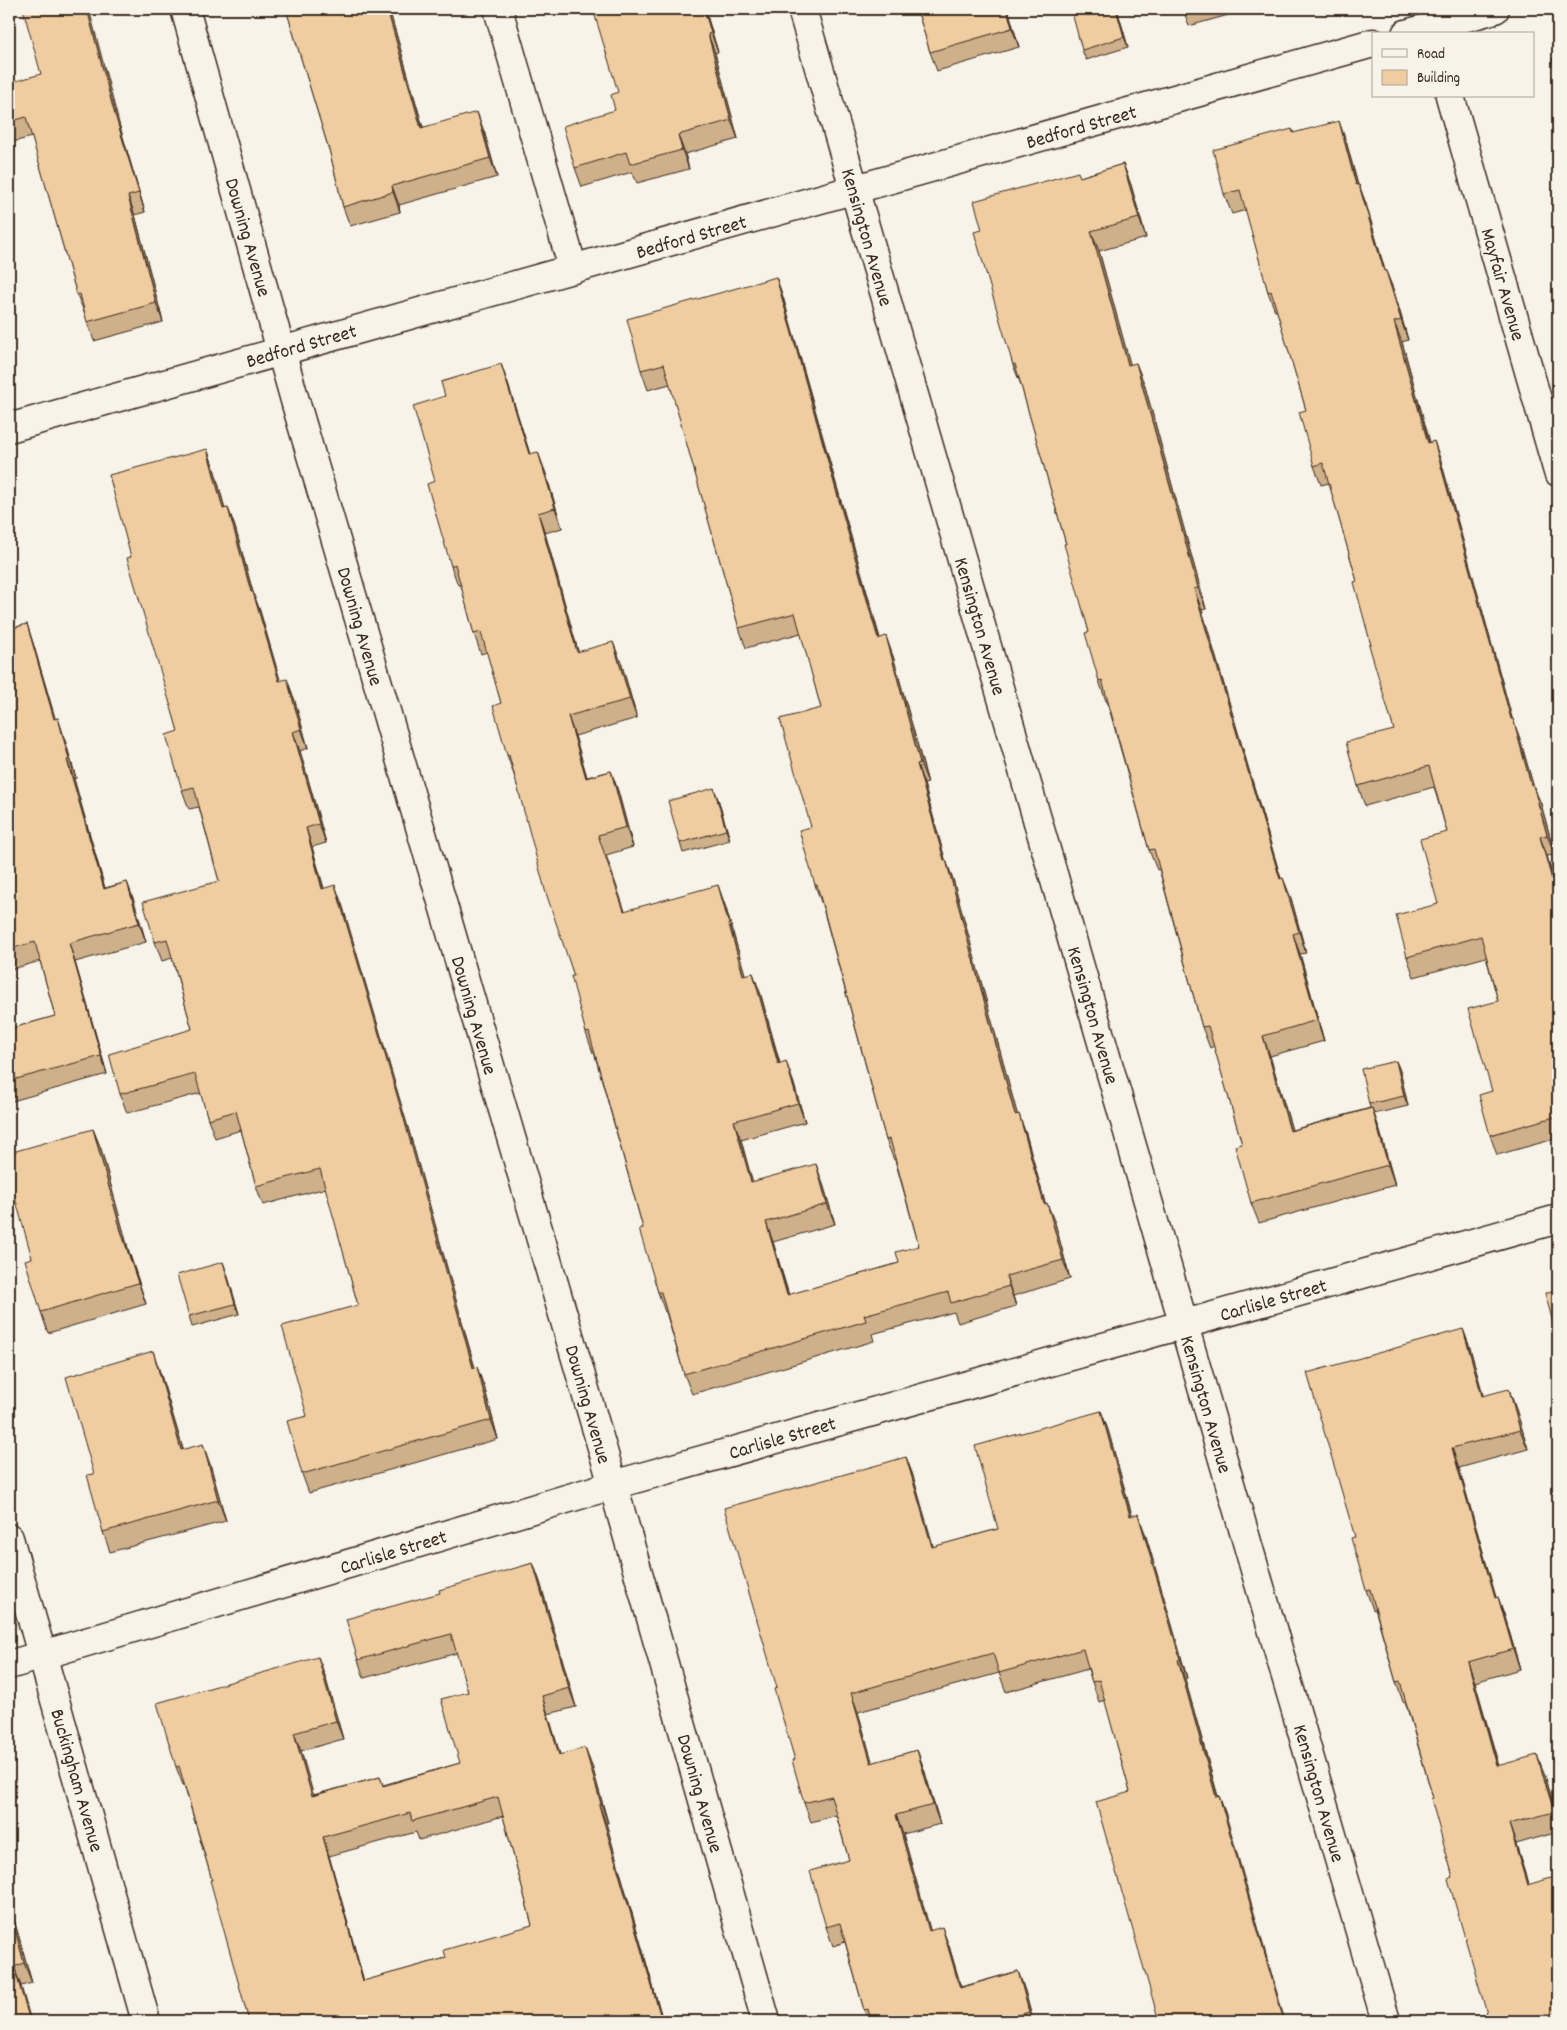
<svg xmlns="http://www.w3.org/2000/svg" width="1567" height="2030" font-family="Dekko,sans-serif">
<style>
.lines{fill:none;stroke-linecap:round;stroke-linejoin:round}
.minor-casing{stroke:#3b2a1e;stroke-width:31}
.minor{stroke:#f7f3e8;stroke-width:28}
.wall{fill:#ceb08a;stroke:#3b2a1e;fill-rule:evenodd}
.shaded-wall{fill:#a89071;stroke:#3b2a1e}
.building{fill:#f0cda1;stroke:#3b2a1e;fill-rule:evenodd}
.labels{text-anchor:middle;stroke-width:4;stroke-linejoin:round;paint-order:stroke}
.street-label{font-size:20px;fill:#3b2a1e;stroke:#f7f3e8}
</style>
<rect width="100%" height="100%" fill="#f7f3e8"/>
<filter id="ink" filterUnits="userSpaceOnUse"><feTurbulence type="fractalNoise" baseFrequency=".02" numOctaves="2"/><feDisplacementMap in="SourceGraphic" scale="10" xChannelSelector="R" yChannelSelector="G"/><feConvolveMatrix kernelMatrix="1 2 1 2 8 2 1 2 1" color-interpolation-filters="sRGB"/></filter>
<g filter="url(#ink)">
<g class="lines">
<defs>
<g id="minor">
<polyline points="185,9 296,404 613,1485 766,2021"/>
<polyline points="498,9 573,269"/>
<polyline points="802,9 1386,2021"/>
<polyline points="1406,34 1495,9"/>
<polyline points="1450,96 1558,472"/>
<polyline points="9,428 1373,43"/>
<polyline points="9,1538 146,2021"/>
<polyline points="9,1665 613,1485 1558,1219"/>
</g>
</defs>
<use href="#minor" class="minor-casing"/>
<use href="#minor" class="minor"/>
</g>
<g class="wall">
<polygon points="286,9 389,9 423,127 484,131 497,177 399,205 400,212 350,226 343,207 330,153"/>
<polygon points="705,9 718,52 715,53 738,139 685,154 689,169 637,183 632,172 582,187 575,168 615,110 618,92"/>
<polygon points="917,9 1008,9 1019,47 937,71 930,52"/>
<polygon points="1117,9 1128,47 1086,60 1082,50"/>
<polygon points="1183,9 1250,9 1189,26"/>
<polygon points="9,83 120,127 145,212 135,215 163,322 94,341 85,314 77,295 32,137 9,143"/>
<polygon points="1292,129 1294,133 1346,141 1358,185 1359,185 1366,204 1385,271 1394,291 1408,340 1402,342 1430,442 1441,461 1512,719 1520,739 1533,785 1541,804 1555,855 1547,856 1558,893 1558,1138 1497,1155 1490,1135 1492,1091 1498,1001 1486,957 1414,977 1407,957 1438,904 1447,832 1434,787 1365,806 1358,786 1394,730 1371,645 1357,581 1329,483 1321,485 1314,466 1306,410 1277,311 1275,311 1268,292 1246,210 1232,214 1224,194"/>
<polygon points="1123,164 1131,185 1146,238 1099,251 1130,365 1144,383 1206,609 1202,610 1281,879 1291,898 1306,953 1300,954 1324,1041 1270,1056 1292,1130 1370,1108 1369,1104 1396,1061 1400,1071 1408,1106 1374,1114 1379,1128 1395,1185 1259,1223 1251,1203 1242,1144 1214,1046 1210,1048 1202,1027 1159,869 1157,870 1149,850 1107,701 1106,701 1099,681 1089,632 1066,544 1021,385 1013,365 982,230 1080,177"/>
<polygon points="776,277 783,297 880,638 893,656 928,783 924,784 945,860 953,879 1017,1114 1026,1134 1045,1204 1055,1223 1070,1279 1013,1296 1016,1306 958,1323 954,1312 872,1334 874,1341 692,1394 684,1374 666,1312 665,1312 658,1292 643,1228 594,1052 593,1053 586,1033 574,976 514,775 507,755 501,703 487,652 481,654 474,634 461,585 458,585 451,566 435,481 445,396 501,364 508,384 530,454 545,471 562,528 545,533 578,652 621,662 637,718 575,736 587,777 611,771 618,791 633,847 606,855 625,911 725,905 745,975 760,992 780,1063 793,1081 805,1122 741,1140 752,1182 823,1184 835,1224 773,1242 789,1295 899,1263 919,1246 895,1160 894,1160 886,1140 822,905 815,885 811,827 821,708 801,633 746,648 739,628 670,384 648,390 641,370"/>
<polygon points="207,449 214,468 225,509 228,508 235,527 253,592 260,611 280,681 294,698 308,748 300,751 326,843 312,847 324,888 342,904 411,1138 475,1368 484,1386 498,1439 309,1493 302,1474 307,1416 358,1305 326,1188 263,1205 256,1186 241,1130 215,1138 208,1119 201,1093 127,1113 120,1094 192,1029 172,958 162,961 155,942 219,881 199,807 189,809 182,790 178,731 131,557"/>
<polygon points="27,624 33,643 55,719 58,718 64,737 76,778 74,779 105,888 127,882 134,901 146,942 75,962 107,1074 9,1102 9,1029 55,1016 40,961 9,970 9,629"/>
<polygon points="718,799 730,840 683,853 680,843"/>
<polygon points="93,1129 101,1149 129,1252 146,1304 48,1333 41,1312 32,1258"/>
<polygon points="223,1262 239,1314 192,1327 189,1316"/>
<polygon points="1463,1329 1470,1348 1483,1396 1516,1409 1528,1449 1459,1468 1496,1598 1498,1597 1505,1617 1520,1669 1475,1682 1499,1766 1545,1775 1558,1821 1558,1832 1516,1844 1528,1884 1558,2021 1453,1877 1433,1798 1405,1701 1403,1702 1396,1682 1375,1609 1373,1610 1366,1590 1355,1537"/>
<polygon points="160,1372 183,1449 210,1464 226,1521 110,1552 103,1532 94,1474"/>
<polygon points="1101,1411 1108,1430 1132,1515 1145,1533 1174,1632 1187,1678 1185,1679 1218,1796 1219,1796 1226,1815 1130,1792 1105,1700 1099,1702 1092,1682 1088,1669 1006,1692 999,1673 858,1712 872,1763 917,1750 924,1769 940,1824 903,1834 930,1931 949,1946 961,1987 1018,1971 1025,1991 1033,2021 869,2021 864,2010 845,1942 833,1946 826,1927 849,1860 836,1815 811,1822 804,1803 795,1760 777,1688 906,1457 913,1476 933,1547 998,1529"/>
<path d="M533 1563 540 1582 576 1707 548 1714 560 1755 592 1766 608 1823H606L663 2021H249L212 1880 184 1785H183L176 1767 318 1657 325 1676 343 1739 301 1751 313 1795 380 1777 383 1785 460 1763 468 1692 457 1653 364 1678 358 1660 440 1593ZM503 1816 532 1925 446 1958 364 1981 329 1856 416 1832 419 1840Z"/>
<polygon points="9,1902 32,1983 21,1986 9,2021"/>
</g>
<g class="shaded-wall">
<polygon points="87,9 89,9 120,127 145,212 139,193 113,108"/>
<polygon points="387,9 389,9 428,147 421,128"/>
<polygon points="704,9 705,9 718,52 711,33"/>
<polygon points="1007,9 1008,9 1019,47 1012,28"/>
<polygon points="1116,9 1117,9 1128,47 1124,37"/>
<polygon points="708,34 715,53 738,139 731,120"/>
<polygon points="477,112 484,131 497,177 490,158"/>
<polygon points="1339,121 1346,141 1363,205 1356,185"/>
<polygon points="678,135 685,154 689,169 682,150"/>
<polygon points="1123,164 1131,185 1146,238 1139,218"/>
<polygon points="1359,185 1366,204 1391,291 1384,271"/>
<polygon points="392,186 399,205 400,212 393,192"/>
<polygon points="128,196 135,215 163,322 156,303"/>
<polygon points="1091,231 1099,251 1136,385 1128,365"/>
<polygon points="1386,271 1394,291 1408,340 1401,320"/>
<polygon points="776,277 783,297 885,658 878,639"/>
<polygon points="1394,322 1402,342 1435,463 1428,443"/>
<polygon points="1136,363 1144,383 1206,609 1198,588"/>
<polygon points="501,364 508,384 536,474 529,454"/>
<polygon points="1434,441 1441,461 1518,739 1511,719"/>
<polygon points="207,449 214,468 230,528 223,509"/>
<polygon points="538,452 545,471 562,528 555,508"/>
<polygon points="228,508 235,527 258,611 251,592"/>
<polygon points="538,513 545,533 584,672 577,652"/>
<polygon points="1194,589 1202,610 1287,899 1280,879"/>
<polygon points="253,592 260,611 286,700 279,681"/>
<polygon points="27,624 33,643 61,738 54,719"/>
<polygon points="886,636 893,656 928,783 920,763"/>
<polygon points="613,642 621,662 637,718 630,699"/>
<polygon points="287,679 294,698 308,748 301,729"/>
<polygon points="568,716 575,736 593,798 586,778"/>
<polygon points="58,718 64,737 76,778 69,759"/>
<polygon points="1513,719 1520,739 1539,805 1531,785"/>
<polygon points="293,732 300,751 326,843 319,824"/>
<polygon points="67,760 74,779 110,907 104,889"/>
<polygon points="917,764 924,784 951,880 944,860"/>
<polygon points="611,771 618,791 633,847 626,827"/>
<polygon points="1533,785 1541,804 1555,855 1547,835"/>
<polygon points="714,788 718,799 730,840 726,830"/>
<polygon points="306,828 312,847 329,908 322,889"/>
<polygon points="1540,837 1547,856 1558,895 1558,899"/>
<polygon points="946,860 953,879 1023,1135 1015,1115"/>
<polygon points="1283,878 1291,898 1306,953 1299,932"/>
<polygon points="127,882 134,901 146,942 139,923"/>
<polygon points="335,885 342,904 411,1138 480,1387 473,1368"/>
<polygon points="718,885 725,905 751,995 743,975"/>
<polygon points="1293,934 1300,954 1324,1041 1317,1020"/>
<polygon points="69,943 75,962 107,1074 101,1056"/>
<polygon points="753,973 760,992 785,1084 778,1064"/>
<polygon points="1263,1036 1270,1056 1298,1151 1290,1131"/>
<polygon points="786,1061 793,1081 805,1122 798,1103"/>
<polygon points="1396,1061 1400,1071 1408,1106 1404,1096"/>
<polygon points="1372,1108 1379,1128 1395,1185 1388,1165"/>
<polygon points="1019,1114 1026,1134 1051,1224 1044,1204"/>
<polygon points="734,1121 741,1140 758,1202 751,1182"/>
<polygon points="93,1129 101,1149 129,1252 146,1304 121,1231"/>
<polygon points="816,1164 823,1184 835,1224 827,1204"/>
<polygon points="1047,1203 1055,1223 1070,1279 1063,1260"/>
<polygon points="766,1222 773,1242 794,1315 787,1295"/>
<polygon points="223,1262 227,1273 239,1314 235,1304"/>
<polygon points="1006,1276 1013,1296 1016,1306 1009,1286"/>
<polygon points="1463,1329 1470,1348 1489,1416 1482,1396"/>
<polygon points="153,1351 160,1372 189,1470 181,1450"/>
<polygon points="477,1367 484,1386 498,1439 491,1420"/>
<polygon points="1509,1389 1516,1409 1528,1449 1520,1430"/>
<polygon points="1101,1411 1108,1430 1137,1535 1130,1516"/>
<polygon points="203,1444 210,1464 226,1521 218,1500"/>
<polygon points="1452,1448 1459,1468 1502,1618 1495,1598"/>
<polygon points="906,1457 913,1476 939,1566 932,1547"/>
<polygon points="1138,1514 1145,1533 1174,1632 1187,1678 1180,1659"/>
<polygon points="533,1563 540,1582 576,1707 569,1688"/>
<polygon points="1498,1597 1505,1617 1520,1669 1513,1649"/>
<polygon points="318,1657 325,1676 343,1739 336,1721"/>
<polygon points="1178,1660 1185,1679 1223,1816 1216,1797"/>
<polygon points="1468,1662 1475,1682 1504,1786 1497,1766"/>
<polygon points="851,1693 858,1712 878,1782 871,1763"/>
<polygon points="542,1696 548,1714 566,1774 559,1755"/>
<polygon points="294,1733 301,1751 319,1814 312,1796"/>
<polygon points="585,1748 592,1766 608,1823 601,1804"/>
<polygon points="917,1750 924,1769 940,1824 933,1805"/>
<polygon points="1537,1755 1545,1775 1558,1823 1554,1812"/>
<polygon points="1219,1796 1226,1815 1285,2021 1284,2021"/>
<polygon points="599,1805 606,1823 663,2021 662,2021"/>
<polygon points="896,1815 903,1834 936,1950 929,1931"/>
<polygon points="1509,1824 1516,1844 1534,1904 1527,1885"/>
<polygon points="323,1837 329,1856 369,2000 363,1981"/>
<polygon points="9,1902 32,1983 24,1963 9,1908"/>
<polygon points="942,1927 949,1946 967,2007 960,1988"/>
<polygon points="14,1967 21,1986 31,2021 30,2021"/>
<polygon points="1018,1971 1025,1991 1033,2021 1029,2012"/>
</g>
<g class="building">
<polygon points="23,9 87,9 113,108 139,193 128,196 156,303 87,322 80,294 77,295 26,117 9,122 9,83 41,74"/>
<polygon points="286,9 387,9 421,128 477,112 490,158 392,186 393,192 343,207 330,153"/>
<polygon points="593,9 704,9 711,33 708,34 731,120 678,135 682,150 630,164 626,152 575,168 563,126 615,110 611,95 618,92"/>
<polygon points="917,9 1007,9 1012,28 930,52"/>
<polygon points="1071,9 1116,9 1124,37 1082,50"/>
<polygon points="1558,57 1558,80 1552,59"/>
<polygon points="1339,121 1356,185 1359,185 1384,271 1386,271 1401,320 1394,322 1428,443 1434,441 1511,719 1513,719 1531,785 1533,785 1547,835 1540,837 1556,894 1558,893 1558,1116 1490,1135 1479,1095 1492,1091 1468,1009 1498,1001 1481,936 1407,957 1396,915 1438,904 1420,839 1447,832 1429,766 1358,786 1346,742 1394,730 1369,645 1371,645 1354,582 1357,581 1323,463 1314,466 1299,412 1306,410 1271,291 1268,292 1240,190 1224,194 1213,150 1292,129 1293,133"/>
<polygon points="1123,164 1139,218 1091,231 1128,365 1136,363 1198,588 1194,589 1280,879 1283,878 1299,932 1293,934 1317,1020 1263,1036 1290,1131 1372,1108 1388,1165 1251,1203 1235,1146 1242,1144 1208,1026 1202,1027 1154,849 1149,850 1102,680 1099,681 1085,633 1089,632 1064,544 1066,544 1015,364 1013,365 974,232 982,230 974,201 1078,172 1080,177"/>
<polygon points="776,277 878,639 886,636 920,763 917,764 944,860 946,860 1015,1115 1019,1114 1044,1204 1047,1203 1063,1260 1006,1276 1009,1286 951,1303 948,1292 864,1315 866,1321 684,1374 661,1292 658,1292 639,1229 643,1228 589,1032 586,1033 571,976 574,976 545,890 509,755 507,755 493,706 501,703 481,632 474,634 455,564 451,566 427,484 435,481 413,406 445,396 441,382 501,364 529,454 538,452 555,508 538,513 577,652 613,642 630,699 568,716 586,778 611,771 626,827 598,835 624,911 718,885 743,975 753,973 778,1064 786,1061 798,1103 734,1121 751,1182 816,1164 827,1204 766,1222 787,1295 899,1263 896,1252 919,1246 890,1139 886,1140 817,885 815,885 799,830 811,827 780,719 821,708 795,613 739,628 664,364 641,370 627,319"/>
<polygon points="207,449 223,509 228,508 251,592 253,592 279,681 287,679 301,729 293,732 319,824 306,828 322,889 335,885 404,1119 473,1368 477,1367 491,1420 302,1474 287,1421 307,1416 282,1326 358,1305 320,1169 256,1186 236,1111 208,1119 195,1074 120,1094 109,1054 192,1029 167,939 155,942 143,902 219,881 194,787 182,790 166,735 178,731 127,558 131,557 109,475"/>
<polygon points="27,624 54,719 58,718 69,759 67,760 104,889 127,882 139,923 69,943 101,1056 9,1081 9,1029 55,1016 35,942 9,949 9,629"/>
<polygon points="714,788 726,830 680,843 668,801"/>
<polygon points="1396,1061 1404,1096 1369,1104 1361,1069"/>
<polygon points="93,1129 121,1231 138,1283 41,1312 25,1260 32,1258 9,1176 9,1153"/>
<polygon points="223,1262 235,1304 189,1316 177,1275"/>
<polygon points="1558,1289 1558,1341 1545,1293"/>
<polygon points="1463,1329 1482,1396 1509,1389 1520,1430 1452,1448 1495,1598 1498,1597 1513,1649 1468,1662 1497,1766 1537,1755 1554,1812 1509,1824 1527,1885 1558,1876 1558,2021 1489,2021 1448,1879 1453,1877 1431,1799 1433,1798 1400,1681 1396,1682 1370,1589 1366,1590 1351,1538 1355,1537 1307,1373"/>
<polygon points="153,1351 181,1450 203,1444 218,1500 103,1532 87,1475 94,1474 66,1377"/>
<polygon points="1101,1411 1130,1516 1138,1514 1167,1613 1180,1659 1178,1660 1216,1797 1219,1796 1284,2021 1159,2021 1096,1802 1130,1792 1099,1680 1092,1682 1083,1649 999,1673 993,1653 851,1693 871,1763 917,1750 933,1805 896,1815 929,1931 942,1927 960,1988 1018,1971 1029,2012 996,2021 871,2021 868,2009 864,2010 840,1923 826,1927 810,1871 849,1860 831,1796 804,1803 792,1760 795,1760 774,1689 777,1688 724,1508 906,1457 932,1547 998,1529 975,1446"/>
<path d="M533 1563 569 1688 542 1696 559 1755 585 1748 601 1804 599 1805 662 2021H249L210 1880H212L179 1766 176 1767 157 1703 318 1657 336 1721 294 1733 312 1796 380 1777 383 1786 460 1763 441 1699 468 1692 451 1634 358 1660 346 1619 440 1593 439 1590ZM498 1797 532 1925 444 1950 446 1958 363 1981 323 1837 410 1813 412 1821Z"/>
<polygon points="9,1908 24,1963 14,1967 30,2021 9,2021"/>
</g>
</g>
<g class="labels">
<g class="street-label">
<text transform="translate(1081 126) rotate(-16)" y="7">Bedford Street</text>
<text transform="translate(691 236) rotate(-16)" y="7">Bedford Street</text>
<text transform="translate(249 237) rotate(74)" y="7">Downing Avenue</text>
<text transform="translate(868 237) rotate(74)" y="7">Kensington Avenue</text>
<text transform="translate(1504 284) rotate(74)" y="7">Mayfair Avenue</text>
<text transform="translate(301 345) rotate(-16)" y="7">Bedford Street</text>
<text transform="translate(361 626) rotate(74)" y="7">Downing Avenue</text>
<text transform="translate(981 626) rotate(74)" y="7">Kensington Avenue</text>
<text transform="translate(475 1015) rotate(74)" y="7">Downing Avenue</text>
<text transform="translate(1094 1015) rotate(74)" y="7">Kensington Avenue</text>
<text transform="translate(1273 1299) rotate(-16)" y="7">Carlisle Street</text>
<text transform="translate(589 1404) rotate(74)" y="7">Downing Avenue</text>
<text transform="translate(1207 1404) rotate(74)" y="7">Kensington Avenue</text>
<text transform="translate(782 1437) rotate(-16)" y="7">Carlisle Street</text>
<text transform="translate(393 1551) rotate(-17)" y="7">Carlisle Street</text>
<text transform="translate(78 1780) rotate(74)" y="7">Buckingham Avenue</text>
<text transform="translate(701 1793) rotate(74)" y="7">Downing Avenue</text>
<text transform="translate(1320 1793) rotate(74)" y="7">Kensington Avenue</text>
</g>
</g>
<rect width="1567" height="2030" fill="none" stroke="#f7f3e8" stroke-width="30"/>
<rect x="15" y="15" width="1537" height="2000" fill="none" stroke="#3b2a1e" stroke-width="2" filter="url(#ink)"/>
<rect x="1372" y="32" width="162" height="65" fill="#f7f3e8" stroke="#aca397"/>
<rect x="1382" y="49" width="25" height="8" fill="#f7f3e8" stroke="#aca397"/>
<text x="1417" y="58" font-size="15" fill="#3b2a1e">Road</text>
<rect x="1382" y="70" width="25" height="15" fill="#f0cda1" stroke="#aca397"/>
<text x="1417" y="82" font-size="15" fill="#3b2a1e">Building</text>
</svg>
